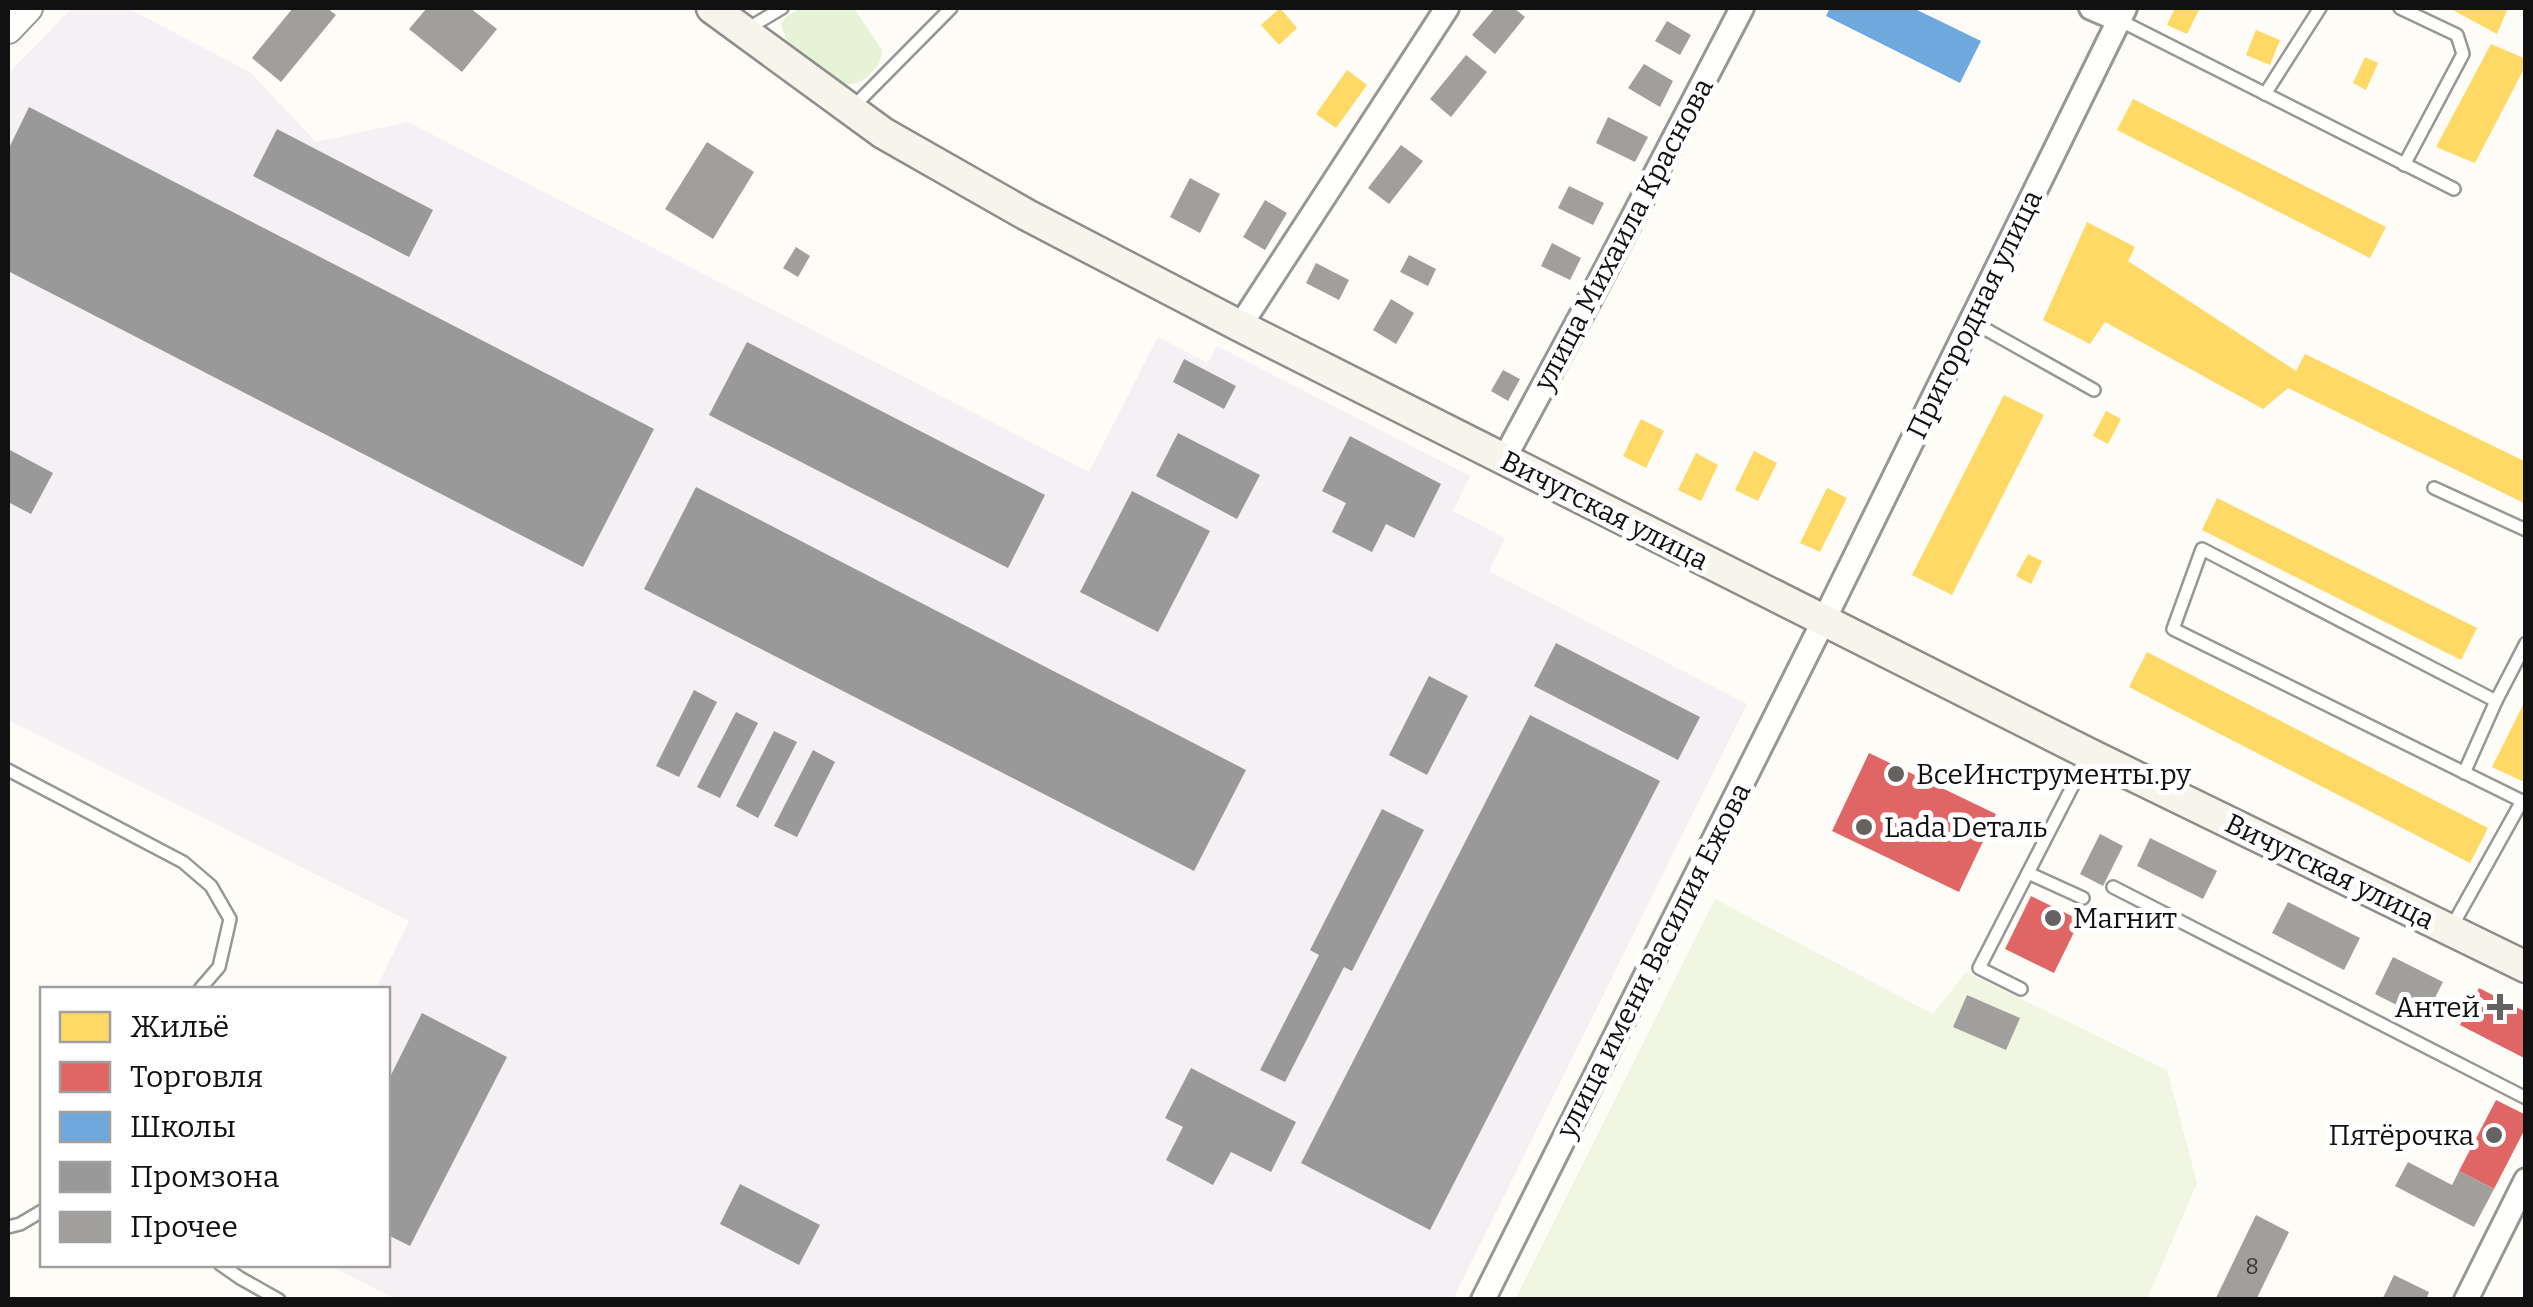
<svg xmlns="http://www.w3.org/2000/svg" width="2533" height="1307" font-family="Bitter,serif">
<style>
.industrial{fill:#f5f0f3}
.green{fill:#e7f3d7}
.pitch{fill:#f0f6e1}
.homes{fill:#ffd966}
.shops{fill:#e06666}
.schools{fill:#6fa8dc}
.industry{fill:#999}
.building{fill:#a19f9c}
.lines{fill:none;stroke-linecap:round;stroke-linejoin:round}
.service-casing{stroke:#979795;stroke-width:16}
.minor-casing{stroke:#979795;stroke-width:28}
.tertiary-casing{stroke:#979795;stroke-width:32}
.secondary-casing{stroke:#8e8d8b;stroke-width:35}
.service{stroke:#fffffe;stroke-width:11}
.minor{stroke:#fffffe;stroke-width:22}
.tertiary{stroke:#fffffe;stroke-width:28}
.secondary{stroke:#f6f4eb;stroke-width:30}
.poi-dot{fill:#646362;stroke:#fff;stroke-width:4}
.labels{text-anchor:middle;stroke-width:10;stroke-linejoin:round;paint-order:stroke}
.number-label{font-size:22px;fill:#353434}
.street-label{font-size:28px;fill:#111;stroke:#fff}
.poi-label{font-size:28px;fill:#111;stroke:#fff;text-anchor:start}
</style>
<rect width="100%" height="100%" fill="#fdfcf7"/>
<polygon class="industrial" points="72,8 127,8 250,72 316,142 408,122 1089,472 1158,337 1208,363 1217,346 1470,476 1453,511 1505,538 1489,571 1747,704 1453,1299 397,1300 329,1265 388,1264 388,989 376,989 409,921 8,720 8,74"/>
<path class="green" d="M801 8H854L882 50C881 63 876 68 867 77 840 101 808 59 787 41L781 24 785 18Z"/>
<polygon class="pitch" points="1715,899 1933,1014 1966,972 2167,1070 2197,1183 2147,1299 1515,1300"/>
<g class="homes">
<polygon points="1280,8 1297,28 1279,45 1261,25"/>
<polygon points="2175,8 2200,8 2187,34 2167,25"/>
<polygon points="2449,8 2508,8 2497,34"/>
<polygon points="2256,30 2280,40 2270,65 2246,55"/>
<polygon points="2491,44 2526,59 2526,65 2475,163 2436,147"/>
<polygon points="2365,57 2378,63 2366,90 2353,83"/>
<polygon points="1347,70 1367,85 1336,128 1316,114"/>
<polygon points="2133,99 2386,227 2370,258 2117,130"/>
<polygon points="2087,222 2135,247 2128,261 2296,371 2305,354 2526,462 2526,504 2288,388 2263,409 2105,322 2090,344 2043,320"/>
<polygon points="2004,395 2044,415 1952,595 1912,575"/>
<polygon points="2106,411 2121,419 2108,444 2093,436"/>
<polygon points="1641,419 1664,431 1646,468 1623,456"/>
<polygon points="1754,451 1777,463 1758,501 1735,490"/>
<polygon points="1696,453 1718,465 1701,501 1678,490"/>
<polygon points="1827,488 1847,498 1820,552 1800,543"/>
<polygon points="2217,498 2477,628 2461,660 2202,530"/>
<polygon points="2028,554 2042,561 2031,584 2016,576"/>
<polygon points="2147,652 2488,828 2470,863 2129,687"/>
<polygon points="2526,699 2526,783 2492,767"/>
</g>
<g class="shops">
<polygon points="1869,753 1996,814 1959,892 1832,831"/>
<polygon points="2031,896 2080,920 2054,973 2005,949"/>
<polygon points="2479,988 2526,1012 2526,1059 2460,1025"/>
<polygon points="2496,1100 2526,1115 2526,1127 2494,1189 2459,1171"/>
</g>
<polygon class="schools" points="1830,8 1913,8 1981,41 1960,83 1826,16"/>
<g class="industry">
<polygon points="29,107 654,429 583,567 8,271 8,150"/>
<polygon points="277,129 433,210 409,257 253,176"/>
<polygon points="747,342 1045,495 1008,568 709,415"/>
<polygon points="1184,359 1236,386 1224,409 1173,382"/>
<polygon points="1178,433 1260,475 1237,519 1156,476"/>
<polygon points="1350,436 1441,484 1414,538 1386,524 1372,552 1332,532 1346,503 1322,491"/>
<polygon points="8,449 53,473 31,514 8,502"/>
<polygon points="696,487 1246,770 1194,871 644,589"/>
<polygon points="1132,491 1210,531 1158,632 1080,592"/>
<polygon points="1556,643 1700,717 1678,760 1534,686"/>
<polygon points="1429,676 1468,696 1427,775 1389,755"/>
<polygon points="694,690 717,702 679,777 656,766"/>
<polygon points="736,712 758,723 720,798 697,787"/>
<polygon points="1530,715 1660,781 1430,1230 1301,1163"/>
<polygon points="774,731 797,742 758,818 736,806"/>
<polygon points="813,750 835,762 797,837 774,826"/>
<polygon points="1382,809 1424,830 1352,971 1344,967 1285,1082 1260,1070 1319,955 1310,950"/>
<polygon points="422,1013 507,1057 410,1246 388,1235 388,1081"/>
<polygon points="1191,1068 1296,1122 1271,1172 1231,1152 1213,1185 1166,1160 1183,1127 1165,1118"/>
<polygon points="740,1184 820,1225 799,1265 720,1224"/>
</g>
<g class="building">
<polygon points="293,8 327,8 336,15 281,82 252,58"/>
<polygon points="427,8 470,8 497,29 462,72 409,29"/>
<polygon points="1495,8 1514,8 1525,17 1495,54 1472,35"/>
<polygon points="1667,21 1691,35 1680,55 1655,41"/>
<polygon points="1466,55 1487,72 1451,117 1430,99"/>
<polygon points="1644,64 1673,81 1660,107 1628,88"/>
<polygon points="1608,117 1648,137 1635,162 1596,143"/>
<polygon points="707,142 754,172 713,239 665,209"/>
<polygon points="1401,145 1423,161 1389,204 1368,188"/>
<polygon points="1190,178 1220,194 1200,233 1170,217"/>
<polygon points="1569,186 1604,203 1593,225 1558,208"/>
<polygon points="1265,200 1287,213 1265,250 1243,237"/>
<polygon points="1552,243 1581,258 1570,280 1541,266"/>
<polygon points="796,247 810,256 798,277 783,268"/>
<polygon points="1409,255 1436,269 1428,286 1400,272"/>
<polygon points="1316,263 1349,280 1339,300 1306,283"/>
<polygon points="1391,299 1414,313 1396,344 1373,330"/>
<polygon points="1503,370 1520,379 1508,401 1491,391"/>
<polygon points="2100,834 2123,846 2103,886 2080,874"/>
<polygon points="2150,838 2217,871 2203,899 2137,866"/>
<polygon points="2288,902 2360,938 2344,970 2272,933"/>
<polygon points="2393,957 2443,982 2424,1019 2375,994"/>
<polygon points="1967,995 2020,1018 2006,1050 1953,1027"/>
<polygon points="2408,1162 2452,1185 2459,1171 2494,1189 2474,1227 2395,1186"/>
<polygon points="2256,1215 2289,1232 2256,1300 2215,1300"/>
<polygon points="2394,1275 2429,1292 2426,1300 2382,1300"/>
</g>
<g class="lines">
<defs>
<g id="service">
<polyline points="2400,8 2457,35 2463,54 2404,165"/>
<polyline points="2119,20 2454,189"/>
<polyline points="747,29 782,8"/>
<polyline points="2265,94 2320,8"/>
<polyline points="853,107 951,8"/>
<polyline points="1971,321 2094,390"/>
<polyline points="2434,488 2526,530"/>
<polyline points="8,770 183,862 211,886 230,919 219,967 200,989"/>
<polyline points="2464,773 2496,701"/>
<polyline points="2028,873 2083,898"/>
<polyline points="2113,887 2526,1098"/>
<polyline points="2450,930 2522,801 2173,629 2202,549 2496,701 2526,643"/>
<polyline points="2021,989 1979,968 2087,758"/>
<polyline points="8,1227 20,1224 42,1211"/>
<polyline points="220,1264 240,1278 279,1300"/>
</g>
<g id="minor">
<polyline points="2091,8 2119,20"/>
<polyline points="1240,326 1447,8"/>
<polyline points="1504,459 1596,288 1742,8"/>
<polyline points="1483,1300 1824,620 2125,8"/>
<polyline points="2466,1300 2526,1180"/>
</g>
<polyline id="tertiary" points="8,29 28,8"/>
<polyline id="secondary" points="712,8 883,133 1027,215 1240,326 2089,754 2526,967"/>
</defs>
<use href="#service" class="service-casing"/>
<use href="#minor" class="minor-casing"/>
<use href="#tertiary" class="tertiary-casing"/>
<use href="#secondary" class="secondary-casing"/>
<use href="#service" class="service"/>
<use href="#minor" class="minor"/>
<use href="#tertiary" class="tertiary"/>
<use href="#secondary" class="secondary"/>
</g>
<g class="poi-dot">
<circle cx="1896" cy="774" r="10"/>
<circle cx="1864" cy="827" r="10"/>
<circle cx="2053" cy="918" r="10"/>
<path d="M2495 992h10v10h10v10h-10v10h-10v-10h-10v-10h10z"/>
<circle cx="2494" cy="1135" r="10"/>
</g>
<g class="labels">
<g class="number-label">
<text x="2252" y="1274">8</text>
</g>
<g class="street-label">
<text transform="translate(1623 234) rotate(-62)" y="10">улица Михаила Краснова</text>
<text transform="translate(1974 314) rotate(-64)" y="10">Пригородная улица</text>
<text transform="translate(1605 510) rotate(27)" y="10">Вичугская улица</text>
<text transform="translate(2330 871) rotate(26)" y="10">Вичугская улица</text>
<text transform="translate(1653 960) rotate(-63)" y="10">улица имени Василия Ежова</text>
</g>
<g class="poi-label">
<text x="1916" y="784">ВсеИнструменты.ру</text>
<text x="1884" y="837">Lada Dеталь</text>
<text x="2073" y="928">Магнит</text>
<text x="2480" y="1017" text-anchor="end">Антей</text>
<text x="2474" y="1145" text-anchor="end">Пятёрочка</text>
</g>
</g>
<rect width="2533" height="1307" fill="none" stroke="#111111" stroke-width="20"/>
<rect x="40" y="987" width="350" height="280" fill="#ffffff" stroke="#a0a0a0" stroke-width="2.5"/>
<rect x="60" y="1012" width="50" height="30" fill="#ffd966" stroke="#a0a0a0" stroke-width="2.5"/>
<text x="130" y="1037" font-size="30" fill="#111111">Жильё</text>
<rect x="60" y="1062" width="50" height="30" fill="#e06666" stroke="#a0a0a0" stroke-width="2.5"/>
<text x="130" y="1087" font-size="30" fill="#111111">Торговля</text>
<rect x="60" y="1112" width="50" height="30" fill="#6fa8dc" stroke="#a0a0a0" stroke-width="2.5"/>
<text x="130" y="1137" font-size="30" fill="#111111">Школы</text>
<rect x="60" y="1162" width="50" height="30" fill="#999999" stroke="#a0a0a0" stroke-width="2.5"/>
<text x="130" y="1187" font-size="30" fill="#111111">Промзона</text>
<rect x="60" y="1212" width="50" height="30" fill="#a19f9c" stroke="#a0a0a0" stroke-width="2.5"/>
<text x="130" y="1237" font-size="30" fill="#111111">Прочее</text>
</svg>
